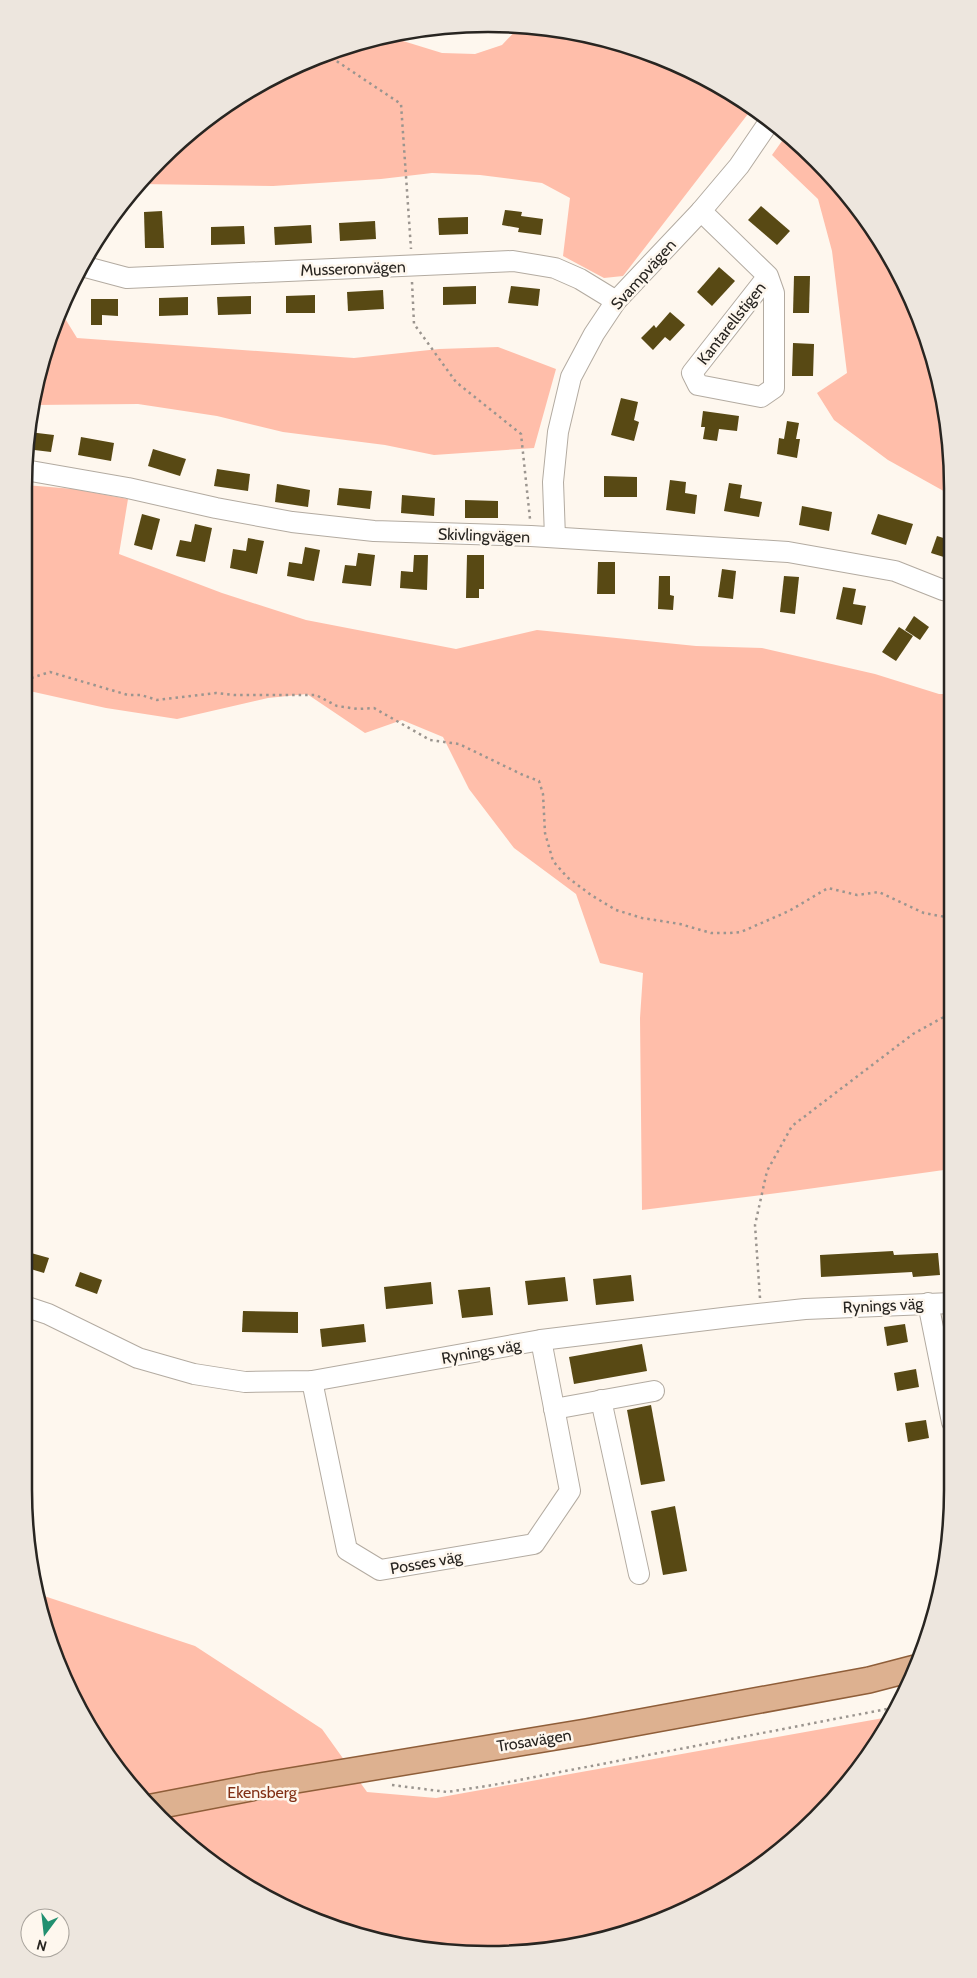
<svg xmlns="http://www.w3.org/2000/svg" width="977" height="1978" font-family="Cabin,sans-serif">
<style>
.green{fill:#ffbeaa}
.building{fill:#584914}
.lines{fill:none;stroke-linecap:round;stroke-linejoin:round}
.minor-casing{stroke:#b3aba1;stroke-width:22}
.major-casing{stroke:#8f5e39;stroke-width:28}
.path{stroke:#9b958f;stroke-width:2.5;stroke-dasharray:2.5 4;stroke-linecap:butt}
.minor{stroke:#fff;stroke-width:20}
.major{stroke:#ddb190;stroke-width:25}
.labels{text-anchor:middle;stroke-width:5;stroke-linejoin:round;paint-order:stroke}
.street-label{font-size:16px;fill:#282521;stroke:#fef7ee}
.park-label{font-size:16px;fill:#823015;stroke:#fef7ee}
.rim{fill:none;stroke:#282521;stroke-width:2.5}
</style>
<rect width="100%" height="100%" fill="#fef7ee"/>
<g class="green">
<polygon points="521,25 609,40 694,72 751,110 623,276 604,278 563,256 570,198 542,183 480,175 432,173 381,179 273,186 140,184 182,139 256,86 339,49 390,37 442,53 475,54 502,45"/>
<polygon points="787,134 795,139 875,230 918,311 949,428 949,494 888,460 834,420 817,393 847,373 832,251 818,199 772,155"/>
<polygon points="61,312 77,338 354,358 439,349 498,347 556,369 534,448 434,455 385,445 283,432 217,416 138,404 34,405 40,368"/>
<polygon points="25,485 74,489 128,499 119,554 222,593 306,620 456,649 537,630 696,646 762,648 875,674 939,694 950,694 951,1169 793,1191 642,1210 640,1018 643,973 600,963 576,894 514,848 469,789 443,737 402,720 365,733 307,694 268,698 177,719 106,708 25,690"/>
<polygon points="41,1595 195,1646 322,1729 367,1792 436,1798 889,1717 817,1818 694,1906 549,1950 398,1945 256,1892 182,1839 120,1773 49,1639"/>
</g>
<g class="building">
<polygon points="761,206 790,231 777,245 748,220"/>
<polygon points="505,210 522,212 521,216 543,219 541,235 518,232 519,228 502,225"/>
<polygon points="162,211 164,248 145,248 144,212"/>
<polygon points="468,217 468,234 439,235 438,218"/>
<polygon points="375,221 376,239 340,241 339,223"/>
<polygon points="311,225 312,243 275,245 274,227"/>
<polygon points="244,226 245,244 211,245 211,227"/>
<polygon points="719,267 735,281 712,306 697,292"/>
<polygon points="794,276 810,276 809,313 793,313"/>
<polygon points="476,286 476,304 443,305 443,287"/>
<polygon points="511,286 540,289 538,306 508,303"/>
<polygon points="383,290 384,309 348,311 347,292"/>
<polygon points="315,295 315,313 286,313 286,296"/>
<polygon points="251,296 251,314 218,315 217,297"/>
<polygon points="188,297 188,315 159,316 159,298"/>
<polygon points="91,299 118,299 118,316 102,315 102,325 91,325"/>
<polygon points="670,312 685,325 670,341 665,337 653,350 641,338 654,325 656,328"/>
<polygon points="793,343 814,344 813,376 792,376"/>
<polygon points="621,398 638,402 634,420 639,422 634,441 611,435"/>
<polygon points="703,411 739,416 737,431 719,429 717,441 703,439 705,427 701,427"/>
<polygon points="787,421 799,423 796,439 800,439 797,458 777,454 779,438 784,439"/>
<polygon points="29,432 54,435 51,452 26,449"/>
<polygon points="81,437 114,443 111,461 78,455"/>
<polygon points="153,449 186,459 180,476 148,466"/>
<polygon points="217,469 250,474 248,491 214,486"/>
<polygon points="604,476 637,477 637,497 604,497"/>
<polygon points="670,480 686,482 685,493 697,495 695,514 666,510"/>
<polygon points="729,483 742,485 740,498 762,502 759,517 724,511"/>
<polygon points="277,484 310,490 308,507 275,502"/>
<polygon points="339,488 372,491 370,509 337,505"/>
<polygon points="402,495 435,498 434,516 401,513"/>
<polygon points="465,500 498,501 498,518 465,518"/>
<polygon points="802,506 832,512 829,531 799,525"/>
<polygon points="142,514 160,519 152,550 134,545"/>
<polygon points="878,514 913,524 906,545 871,534"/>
<polygon points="195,524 212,528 205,562 176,556 180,540 191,542"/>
<polygon points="937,536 950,540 950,559 931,553"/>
<polygon points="248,538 264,541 257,574 230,568 233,549 246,551"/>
<polygon points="305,547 320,550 314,581 287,576 289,562 302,564"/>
<polygon points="358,553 375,555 371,586 342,583 345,565 356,566"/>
<polygon points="414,555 428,555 427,590 400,588 401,571 413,572"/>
<polygon points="467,555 484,555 484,589 479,589 479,598 466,598"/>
<polygon points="598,562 615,562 615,594 597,594"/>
<polygon points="722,569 736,571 733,599 718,597"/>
<polygon points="659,576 670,576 670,595 674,596 673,610 658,609"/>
<polygon points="784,576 799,577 795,614 780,612"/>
<polygon points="843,587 856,589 853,604 866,606 862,625 836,619"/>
<polygon points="914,616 929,627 920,640 905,630"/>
<polygon points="899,627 913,636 896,661 882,652"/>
<polygon points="24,1251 49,1258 44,1273 24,1267"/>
<polygon points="893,1251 894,1255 938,1253 940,1275 913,1277 912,1272 821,1277 820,1255"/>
<polygon points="80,1272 102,1280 97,1294 75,1286"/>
<polygon points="631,1275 634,1301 596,1305 593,1279"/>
<polygon points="565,1277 568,1301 528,1305 525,1281"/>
<polygon points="431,1282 433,1304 386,1309 384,1287"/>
<polygon points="490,1287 493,1315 462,1318 458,1290"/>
<polygon points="243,1311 298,1312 298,1333 242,1332"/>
<polygon points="364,1324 366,1342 322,1347 320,1329"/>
<polygon points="905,1324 908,1342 887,1346 884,1327"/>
<polygon points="642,1344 647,1371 574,1384 569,1357"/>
<polygon points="916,1369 919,1387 897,1391 894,1373"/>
<polygon points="651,1405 665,1481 641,1485 627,1410"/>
<polygon points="926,1420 929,1438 908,1442 905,1423"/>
<polygon points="675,1506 687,1571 663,1575 651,1511"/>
</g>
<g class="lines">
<defs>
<g id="minor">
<polyline points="701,211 768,276 774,293 774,388 761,397 698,385 692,373 768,276"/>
<polyline points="82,266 127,278 513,261 555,268 580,279 616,301"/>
<polyline points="25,470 128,488 216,508 292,522 374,531 531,536 788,552 895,571 943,590 950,591"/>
<polyline points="555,537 553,482 558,432 571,377 594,334 616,301 701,211 739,166 769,122"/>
<polyline points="928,1303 952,1422"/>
<polyline points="24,1306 48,1314 138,1358 194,1374 245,1382 312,1381 541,1340 731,1317 805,1309 952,1303"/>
<polyline points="312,1381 347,1550 380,1570 534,1544 570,1491 541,1340"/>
<polyline points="601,1400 639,1574"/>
<polyline points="554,1409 654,1391"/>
</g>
<polyline id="major" points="152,1807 266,1785 586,1732 869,1680 915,1668"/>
</defs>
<use href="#minor" class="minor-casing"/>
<use href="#major" class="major-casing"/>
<g class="path">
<polyline points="326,54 401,104 411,249"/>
<polyline points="412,282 414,324 456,382 521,434 530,519"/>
<polyline points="25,680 50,672 128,695 141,695 157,700 216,693 234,695 316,695 337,706 358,709 374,708 430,740 459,744 523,775 539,781 543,794 545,833 553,861 567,877 591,895 616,910 642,918 680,924 711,933 730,933 741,932 789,911 828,888 857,895 879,892 924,913 951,918"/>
<polyline points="760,1298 755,1225 767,1171 792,1126 913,1034 951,1013"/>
<polyline points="392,1785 447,1792 493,1785 897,1707"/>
</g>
<use href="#minor" class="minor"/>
<use href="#major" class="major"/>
</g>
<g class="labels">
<g class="street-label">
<text transform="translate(353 268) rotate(-2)" y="6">Musseronvägen</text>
<text transform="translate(643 274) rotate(-48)" y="6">Svampvägen</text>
<text transform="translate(731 323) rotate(-52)" y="6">Kantarellstigen</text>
<text transform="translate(484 535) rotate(2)" y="6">Skivlingvägen</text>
<text transform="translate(883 1305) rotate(-3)" y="6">Rynings väg</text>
<text transform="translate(481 1351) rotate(-10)" y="6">Rynings väg</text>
<text transform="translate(426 1562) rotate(-10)" y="6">Posses väg</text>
<text transform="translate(534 1740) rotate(-9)" y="6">Trosavägen</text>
</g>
<g class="park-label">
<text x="262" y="1798">Ekensberg</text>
</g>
</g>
<path d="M0 0H977V1978H0ZM488 32H488A456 456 0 0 1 944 488V1490A456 456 0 0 1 488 1946H488A456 456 0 0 1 32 1490V488A456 456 0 0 1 488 32Z" fill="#ede6de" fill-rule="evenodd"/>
<path class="rim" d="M488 32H488A456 456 0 0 1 944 488V1490A456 456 0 0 1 488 1946H488A456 456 0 0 1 32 1490V488A456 456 0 0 1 488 32Z"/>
<g transform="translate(45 1933) rotate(195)"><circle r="24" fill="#fef7ee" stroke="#a8a39c"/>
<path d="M0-4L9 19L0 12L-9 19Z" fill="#229070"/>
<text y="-8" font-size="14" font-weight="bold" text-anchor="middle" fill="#282521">N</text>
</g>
</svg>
